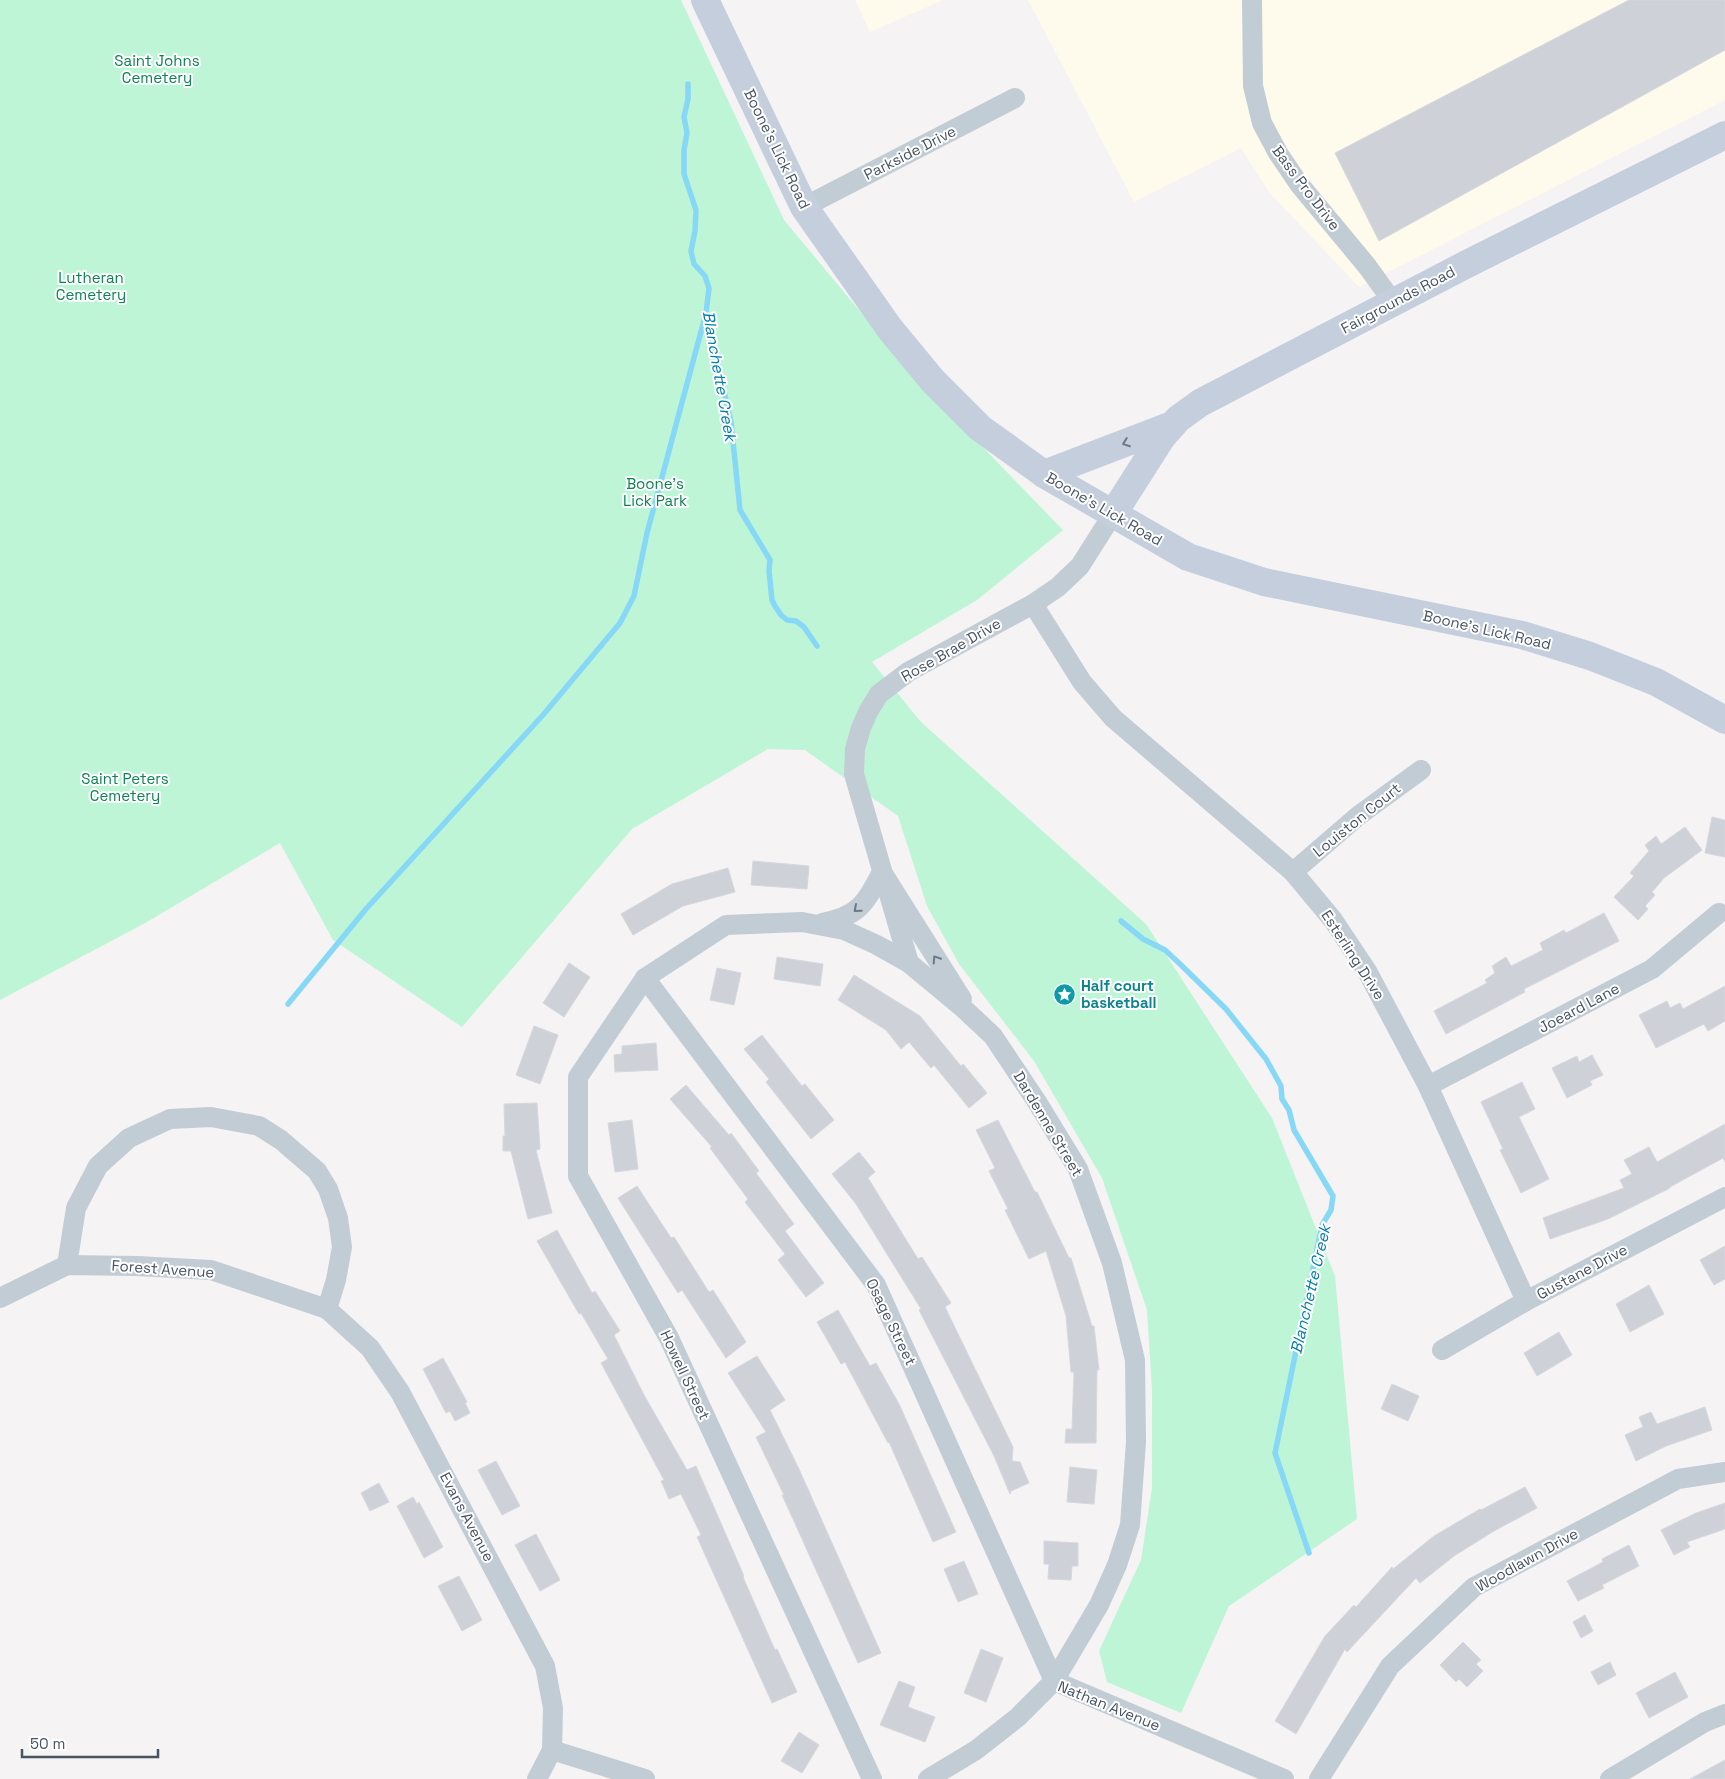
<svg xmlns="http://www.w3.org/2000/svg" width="1725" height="1779" font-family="'Space Grotesk',sans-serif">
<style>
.commercial{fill:#fefbed}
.green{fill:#bef5d7}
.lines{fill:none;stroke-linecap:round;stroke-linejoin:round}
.stream{stroke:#87d8f7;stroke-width:5.5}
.building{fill:#ced1d8;stroke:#d6d8de}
.street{stroke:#c2ccd5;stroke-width:20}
.secondary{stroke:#c4cedd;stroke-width:28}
.oneway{stroke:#6d7988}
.oneway2{stroke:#6d7885}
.labels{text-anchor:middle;stroke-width:4;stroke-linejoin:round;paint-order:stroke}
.park-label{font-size:15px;fill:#0c8350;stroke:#fff}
.street-label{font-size:15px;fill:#485463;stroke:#fff}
.culture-label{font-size:15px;font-weight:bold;fill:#0d838f;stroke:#fff;text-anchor:start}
.water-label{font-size:16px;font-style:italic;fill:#027dad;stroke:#fff}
</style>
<rect width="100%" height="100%" fill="#f5f3f3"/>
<g class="commercial">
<polygon points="855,0 943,0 870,32"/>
<polygon points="1028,0 1725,0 1725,100 1359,287 1269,192 1241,148 1134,202"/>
</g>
<polygon class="green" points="0,0 681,0 784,220 913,375 1063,530 977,600 872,662 921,722 1146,924 1272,1118 1335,1276 1357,1519 1229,1606 1181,1713 1107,1682 1099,1651 1141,1560 1152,1488 1152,1390 1147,1310 1102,1178 1034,1061 959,964 927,906 898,816 805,750 768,749 632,829 462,1027 333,940 280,843 147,922 0,1000"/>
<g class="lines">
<g class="stream">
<polyline points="688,84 688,99 684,117 687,133 684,150 684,174 696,210 695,231 691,251 694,264 705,276 709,288 706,313 731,422 740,510 770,560 769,571 772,600 775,606 781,615 787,620 796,621 804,627 817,646"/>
<polyline points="1121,921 1143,939 1165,950 1180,964 1226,1009 1266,1059 1281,1086 1282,1099 1289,1110 1294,1130 1333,1196 1331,1210 1322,1225 1275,1453 1309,1553"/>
<polyline points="288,1004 366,909 543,715 620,623 634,596 647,533 706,313"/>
</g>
</g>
<g class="building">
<polygon points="1629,0 1725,0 1725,50 1379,241 1335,153"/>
<polygon points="1712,817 1725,820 1725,857 1705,853"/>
<polygon points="1685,827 1702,850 1664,878 1652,892 1655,895 1645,906 1648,909 1638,920 1614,897 1634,876 1630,873 1649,851 1645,845 1656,836 1661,844"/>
<polygon points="753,861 809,866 807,889 751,885"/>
<polygon points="728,868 735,892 683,906 633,935 621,914 672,884"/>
<polygon points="1604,913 1619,941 1524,989 1525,992 1446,1034 1434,1011 1487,983 1485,980 1495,973 1492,966 1506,957 1511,966 1543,950 1540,943 1564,930 1566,933"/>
<polygon points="777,957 823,964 820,986 774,979"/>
<polygon points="569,963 590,977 564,1017 543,1003"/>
<polygon points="717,968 741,973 734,1005 710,1000"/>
<polygon points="854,975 920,1016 961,1066 963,1064 987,1093 969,1108 934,1065 931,1068 909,1042 901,1049 886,1030 838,1000"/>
<polygon points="1725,986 1725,1021 1708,1031 1704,1024 1656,1048 1639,1015 1667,1001 1670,1008 1680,1003 1683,1009"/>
<polygon points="534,1026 558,1035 540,1084 516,1075"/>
<polygon points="762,1035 802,1086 805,1084 834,1120 811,1139 766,1082 769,1079 744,1049"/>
<polygon points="656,1043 658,1070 615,1072 614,1055 622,1054 622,1046"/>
<polygon points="1592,1055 1603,1075 1590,1081 1592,1085 1567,1098 1552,1068 1577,1056 1579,1062"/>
<polygon points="1522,1082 1535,1109 1519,1117 1549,1179 1521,1193 1500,1150 1503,1149 1481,1102"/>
<polygon points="686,1085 729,1135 731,1133 759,1171 756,1173 794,1224 785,1231 824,1283 806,1297 778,1260 785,1254 745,1202 748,1199 710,1148 712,1147 670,1099"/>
<polygon points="537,1103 540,1149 536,1150 552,1213 528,1219 511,1151 503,1151 503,1136 505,1136 504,1104"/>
<polygon points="632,1120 638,1169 615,1172 608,1123"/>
<polygon points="998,1120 1035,1192 1037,1192 1069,1258 1071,1258 1092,1326 1094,1326 1099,1370 1097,1370 1096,1443 1065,1443 1066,1429 1072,1429 1074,1372 1071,1372 1066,1316 1046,1251 1029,1259 1005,1210 1008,1209 989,1171 995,1168 976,1130"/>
<polygon points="1725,1124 1725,1162 1723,1158 1670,1187 1670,1188 1608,1219 1550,1239 1543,1218 1624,1188 1620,1180 1632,1174 1624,1160 1649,1147 1657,1162"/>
<polygon points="859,1152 875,1172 868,1178 918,1259 922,1257 951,1303 945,1307 1013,1447 1012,1461 1020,1462 1029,1483 1011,1491 1010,1494 994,1456 919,1310 921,1309 856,1204 832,1174"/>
<polygon points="637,1186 671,1238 674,1237 709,1292 713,1290 746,1342 726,1358 682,1290 678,1293 618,1198"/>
<polygon points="557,1230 592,1293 595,1291 620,1331 614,1335 644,1395 687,1470 696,1466 744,1576 743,1577 775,1650 777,1649 797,1692 772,1703 697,1537 701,1535 681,1494 669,1499 661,1481 664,1480 601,1363 608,1359 581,1313 579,1314 537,1241"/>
<polygon points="1725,1246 1725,1279 1714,1285 1700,1260"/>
<polygon points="1649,1285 1664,1314 1630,1332 1616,1304"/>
<polygon points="838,1310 870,1366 876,1363 900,1406 956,1532 933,1542 889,1442 888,1443 845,1362 841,1364 817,1322"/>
<polygon points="1559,1332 1572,1355 1537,1376 1524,1353"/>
<polygon points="757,1356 785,1400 770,1410 799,1469 881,1653 858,1663 802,1539 782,1495 784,1495 756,1437 766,1432 728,1373"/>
<polygon points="443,1358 467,1402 465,1403 470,1413 455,1421 450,1411 446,1413 423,1369"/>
<polygon points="1392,1384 1419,1396 1408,1421 1381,1409"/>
<polygon points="1705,1407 1712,1430 1666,1446 1636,1461 1625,1435 1643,1427 1639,1417 1651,1412 1657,1424"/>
<polygon points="496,1461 520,1506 502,1515 478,1470"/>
<polygon points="1070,1467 1097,1470 1094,1504 1067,1502"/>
<polygon points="379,1483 389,1502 370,1511 361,1493"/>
<polygon points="1525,1487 1537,1508 1494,1531 1454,1556 1420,1583 1416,1578 1347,1652 1345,1649 1296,1734 1275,1721 1325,1636 1354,1605 1356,1607 1392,1567 1393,1569 1434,1536 1480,1509 1481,1510"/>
<polygon points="413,1497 417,1504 419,1502 443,1547 424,1558 397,1506"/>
<polygon points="1725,1503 1725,1529 1687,1542 1690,1547 1674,1555 1661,1530 1696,1513"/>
<polygon points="536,1534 560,1580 540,1591 515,1545"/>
<polygon points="1044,1541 1078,1543 1078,1566 1072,1566 1071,1580 1048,1579 1049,1564 1044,1564"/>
<polygon points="1629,1545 1639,1566 1602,1585 1604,1588 1578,1601 1567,1581 1603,1562 1602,1559"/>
<polygon points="964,1561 978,1594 958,1602 944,1569"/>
<polygon points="459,1576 482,1620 462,1631 438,1586"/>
<polygon points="1585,1615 1593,1631 1581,1638 1573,1622"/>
<polygon points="1463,1642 1481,1660 1476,1664 1483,1671 1467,1687 1459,1679 1456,1682 1440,1665"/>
<polygon points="981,1649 1003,1658 986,1702 964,1693"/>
<polygon points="1610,1662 1616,1675 1598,1685 1591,1672"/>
<polygon points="1675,1672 1688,1697 1649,1718 1636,1693"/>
<polygon points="899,1681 915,1687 908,1707 935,1717 925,1742 880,1725"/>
<polygon points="799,1732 819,1745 802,1773 781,1761"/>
<polygon points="1725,1760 1725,1779 1690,1779"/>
</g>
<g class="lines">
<g class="street">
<polyline points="1252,0 1253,86 1262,123 1278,153 1299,184 1367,266 1393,302"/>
<polyline points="804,207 1015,98"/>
<polyline points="1033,604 1082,682 1113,718 1293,872 1333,920 1367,971 1428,1086 1526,1301"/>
<polyline points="1293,872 1358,816 1421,770"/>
<path d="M822 923C859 916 865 904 882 872L962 999"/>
<polyline points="909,963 854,774 855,749 861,728 868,712 879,694 908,672 1033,604 1058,587 1080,566 1113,514"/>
<polyline points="645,978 876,1285 1054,1681"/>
<polyline points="1428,1086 1652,969 1719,913"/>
<polyline points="67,1265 76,1208 98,1166 129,1138 170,1119 211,1117 259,1126 281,1140 317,1171 328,1189 338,1218 342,1247 336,1280 327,1309"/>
<polyline points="0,1298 67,1265 137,1266 211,1270 327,1309 370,1348 400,1392 545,1666 553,1708 552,1750 537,1779"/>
<polyline points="1442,1350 1526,1301 1725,1197"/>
<polyline points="1054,1681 1284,1779"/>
<polyline points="552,1750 645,1779"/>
<polyline points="872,1779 669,1338 578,1176 578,1077 645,978 726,925 802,922 844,930 877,945 909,963 962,1007 993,1036 1037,1102 1078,1169 1112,1263 1135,1360 1136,1442 1130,1525 1117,1565 1099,1605 1054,1681 1018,1717 976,1750 928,1779"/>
<polyline points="1319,1779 1390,1666 1474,1587 1678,1479 1725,1472"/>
<polyline points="1610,1779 1705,1722 1725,1714"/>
</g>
<g class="secondary">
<polyline points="705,0 804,207 890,329 933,381 980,428 1044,474 1188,557 1264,582 1522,635 1590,656 1656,682 1725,720"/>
<polyline points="1044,474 1172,425"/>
<polyline points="1113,514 1162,437 1178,419 1200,403 1465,265 1725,135"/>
</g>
</g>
<defs><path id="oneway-chevron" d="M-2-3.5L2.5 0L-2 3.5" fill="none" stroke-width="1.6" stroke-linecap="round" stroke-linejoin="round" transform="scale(1.25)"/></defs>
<use class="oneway" href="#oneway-chevron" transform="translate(1126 443) rotate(159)"/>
<g class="oneway2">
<use href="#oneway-chevron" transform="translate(857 909) rotate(139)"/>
<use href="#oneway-chevron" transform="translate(936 959) rotate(-123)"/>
</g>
<defs>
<symbol id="sight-disc" viewBox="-11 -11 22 22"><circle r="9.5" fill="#0f9aa8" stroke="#fff"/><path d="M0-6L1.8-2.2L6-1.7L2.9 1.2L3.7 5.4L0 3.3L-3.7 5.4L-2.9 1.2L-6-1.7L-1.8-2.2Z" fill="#fff"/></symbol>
</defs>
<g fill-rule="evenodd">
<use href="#sight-disc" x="1052" y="982" width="25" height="25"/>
</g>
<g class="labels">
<g class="park-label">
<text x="157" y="66">Saint Johns<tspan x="157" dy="17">Cemetery</tspan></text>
<text x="91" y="283">Lutheran<tspan x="91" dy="17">Cemetery</tspan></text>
<text x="655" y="489">Boone's<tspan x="655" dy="17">Lick Park</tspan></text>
<text x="125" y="784">Saint Peters<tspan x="125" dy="17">Cemetery</tspan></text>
</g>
<g class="street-label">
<text transform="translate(777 149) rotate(64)" y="5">Boone's Lick Road</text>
<text transform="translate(910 153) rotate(-27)" y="5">Parkside Drive</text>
<text transform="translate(1306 188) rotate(53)" y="5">Bass Pro Drive</text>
<text transform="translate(1398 300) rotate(-28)" y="5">Fairgrounds Road</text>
<text transform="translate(1104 509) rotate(30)" y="5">Boone's Lick Road</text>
<text transform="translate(1487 630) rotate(13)" y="5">Boone's Lick Road</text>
<text transform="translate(951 650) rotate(-30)" y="5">Rose Brae Drive</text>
<text transform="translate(1357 820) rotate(-39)" y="5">Louiston Court</text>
<text transform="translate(1353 955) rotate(57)" y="5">Esterling Drive</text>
<text transform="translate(1579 1008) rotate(-28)" y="5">Joeard Lane</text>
<text transform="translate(1048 1124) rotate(59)" y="5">Dardenne Street</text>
<text transform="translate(163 1269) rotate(4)" y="5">Forest Avenue</text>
<text transform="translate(1582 1272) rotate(-28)" y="5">Gustane Drive</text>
<text transform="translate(891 1322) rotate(64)" y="5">Osage Street</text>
<text transform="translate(685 1375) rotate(65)" y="5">Howell Street</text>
<text transform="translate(467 1517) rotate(62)" y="5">Evans Avenue</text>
<text transform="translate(1527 1560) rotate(-29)" y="5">Woodlawn Drive</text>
<text transform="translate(1109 1706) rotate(22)" y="5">Nathan Avenue</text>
</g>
<g class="culture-label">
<text x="1081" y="991">Half court<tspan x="1081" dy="17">basketball</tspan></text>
</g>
<g class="water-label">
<text transform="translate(720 376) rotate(80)" y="6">Blanchette Creek</text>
<text transform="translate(1310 1289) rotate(-77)" y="6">Blanchette Creek</text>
</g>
</g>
<path d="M22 1749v8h136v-8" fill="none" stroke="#485463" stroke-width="2.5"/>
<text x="30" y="1749" font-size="15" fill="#485463" stroke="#ffffff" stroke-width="4" paint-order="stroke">50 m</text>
</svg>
